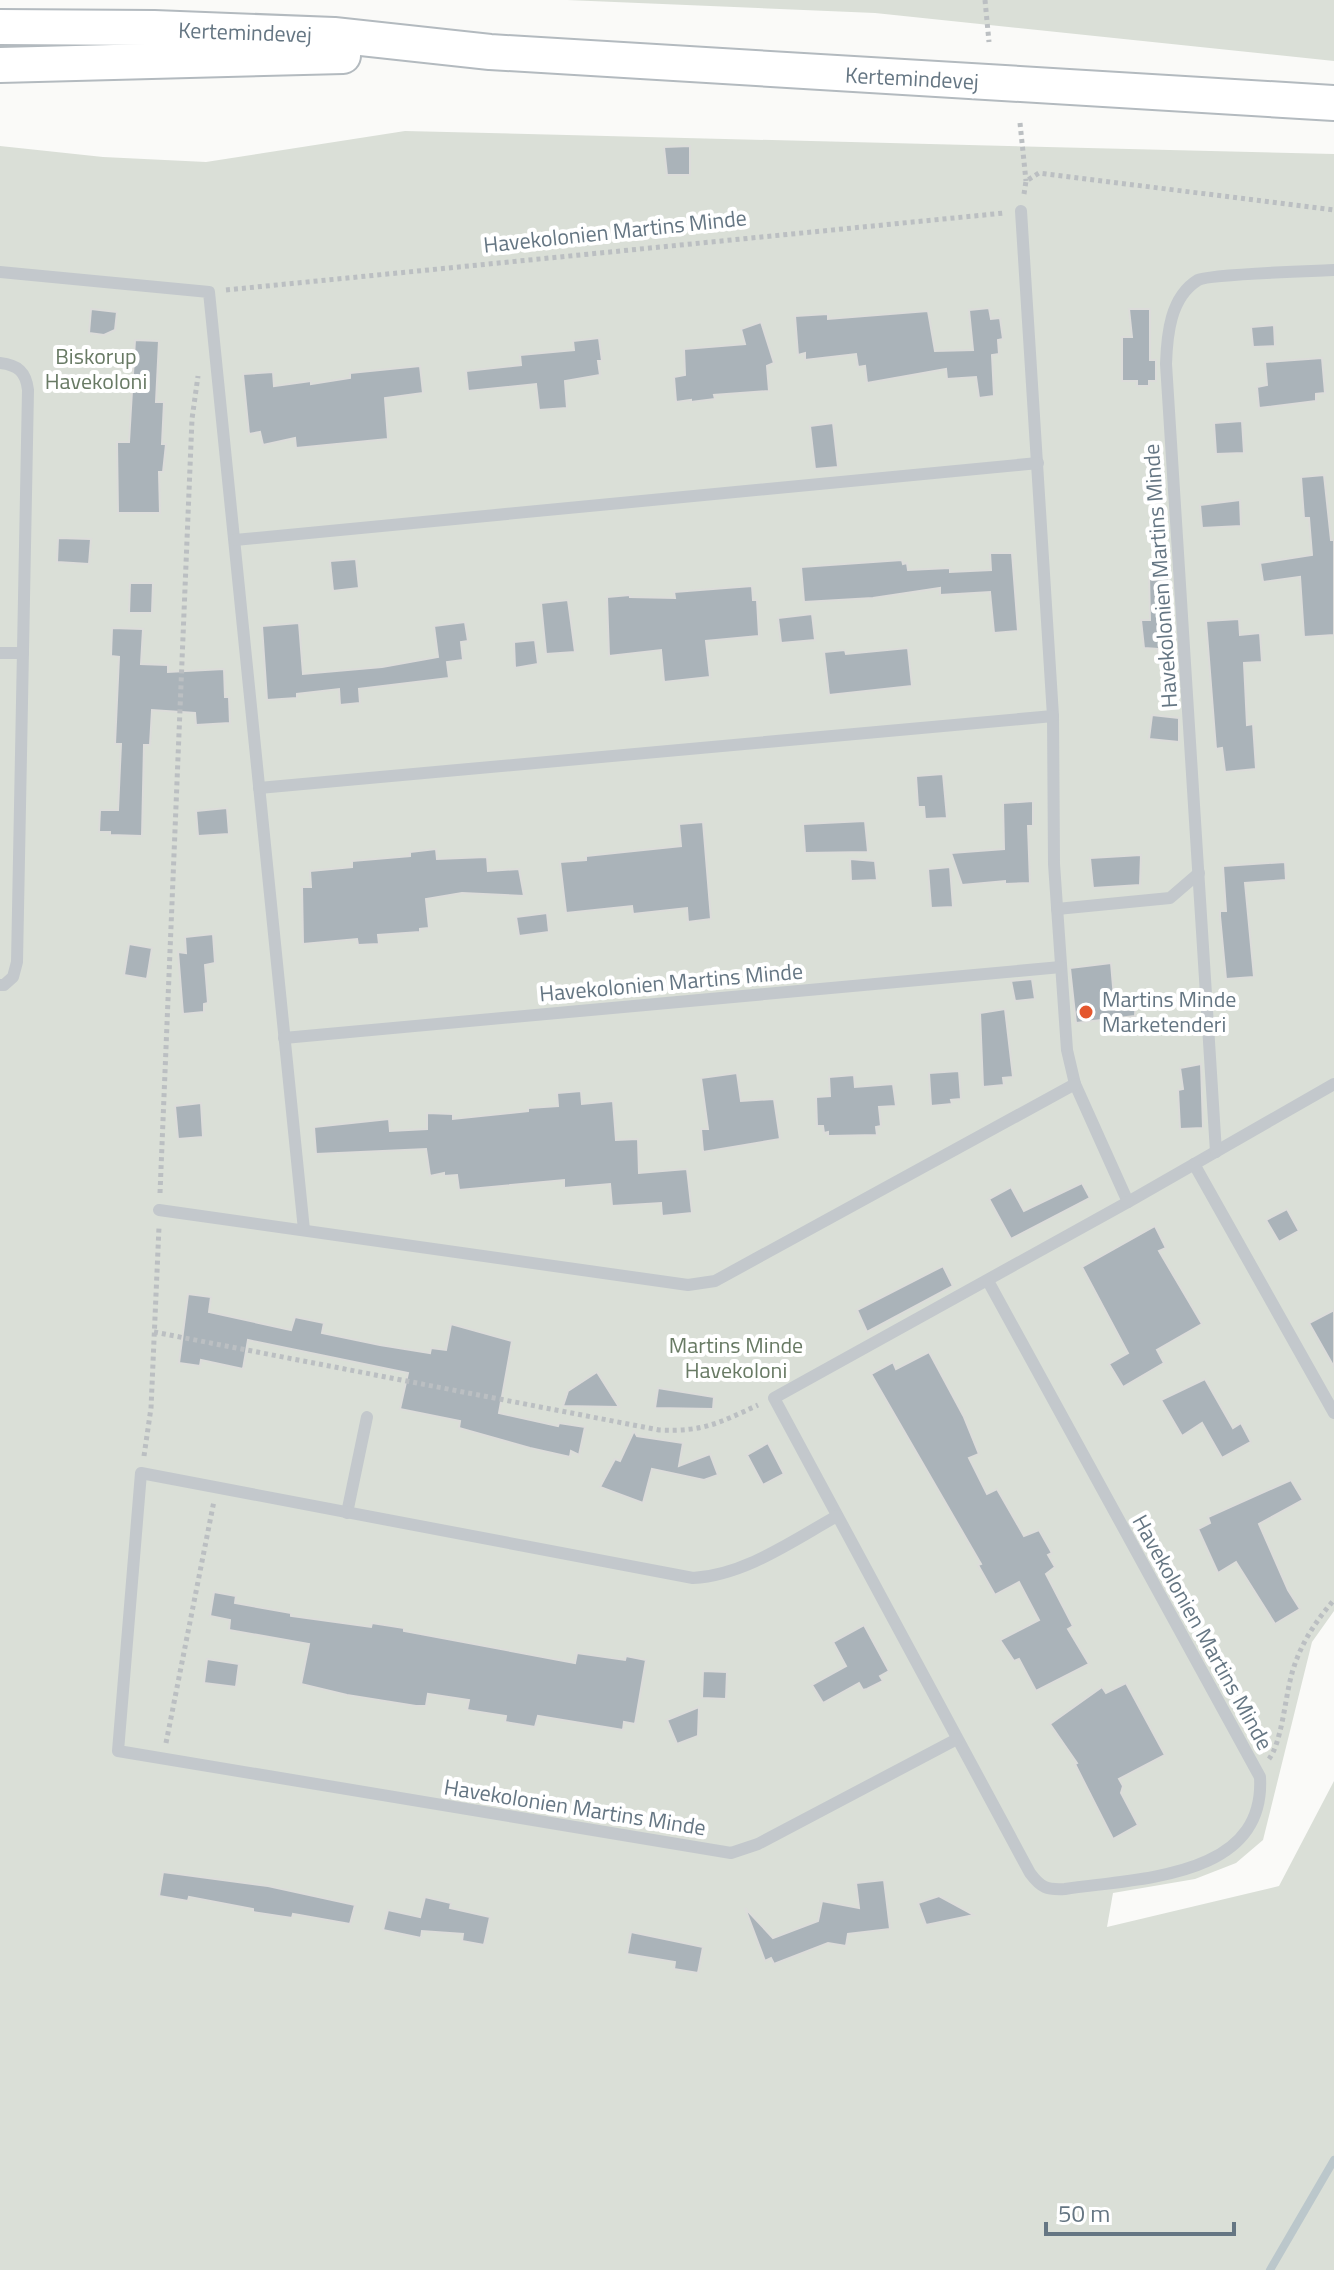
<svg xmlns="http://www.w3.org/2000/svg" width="1334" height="2270" font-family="'Titillium Web',sans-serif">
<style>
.green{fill:#dadfd7}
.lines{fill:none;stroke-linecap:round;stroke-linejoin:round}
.stream{stroke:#bbc7cb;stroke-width:8}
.building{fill:#aab3b9;stroke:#dcdcda;stroke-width:2}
.secondary-casing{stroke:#b3babf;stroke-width:38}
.path{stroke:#bbbfc2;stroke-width:5;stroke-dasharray:4 4;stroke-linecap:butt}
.lane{stroke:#c3c8cc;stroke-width:12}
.secondary{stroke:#fff;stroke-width:34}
.poi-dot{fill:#e4572e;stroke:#fff;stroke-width:3}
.labels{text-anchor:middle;stroke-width:8;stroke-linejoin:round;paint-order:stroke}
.street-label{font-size:22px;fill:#657683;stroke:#fff}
.park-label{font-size:22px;fill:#687a64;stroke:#fff}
.poi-label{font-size:22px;fill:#657683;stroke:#fff;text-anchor:start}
</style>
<rect width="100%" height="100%" fill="#fafaf8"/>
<g class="green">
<polygon points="567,0 1334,0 1334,61 875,13"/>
<polygon points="405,131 1334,154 1334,1611 1312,1642 1263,1840 1236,1863 1195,1879 1113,1893 1107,1927 1279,1886 1334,1781 1334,2270 0,2270 0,146 103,157 206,162"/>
</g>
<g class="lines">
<polyline class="stream" points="1270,2270 1334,2160"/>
</g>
<g class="building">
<polygon points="690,146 690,175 667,175 664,147"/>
<polygon points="989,308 991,319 1000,318 1003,339 998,340 999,354 992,355 994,396 979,398 976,377 947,379 946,369 867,383 865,366 858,367 856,354 805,360 805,353 798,355 795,316 828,314 828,319 928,311 935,351 973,350 969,310"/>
<polygon points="91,309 117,312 115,330 104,335 89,333"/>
<polygon points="1129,309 1150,309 1150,360 1156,360 1156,381 1149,381 1149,386 1137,386 1137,381 1122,381 1122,337 1132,337"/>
<polygon points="761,322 774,363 767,366 769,391 714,395 715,399 691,402 691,400 676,402 674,377 685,375 684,349 745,344 741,329"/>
<polygon points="1274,325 1275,346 1253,347 1251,327"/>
<polygon points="599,338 602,361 598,361 600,375 565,381 567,408 539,410 536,384 468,391 466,371 521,365 520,355 574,350 573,341"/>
<polygon points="135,340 159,341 156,402 164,402 162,444 166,444 163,472 159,472 160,513 118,513 117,442 129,442"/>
<polygon points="1322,358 1325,393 1316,394 1316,401 1259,408 1257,387 1267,385 1265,362"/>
<polygon points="420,366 423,393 385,398 388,439 296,448 295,438 263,445 260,432 249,434 243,374 273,372 274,386 311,381 311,384 350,378 350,373"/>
<polygon points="1242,421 1244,453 1216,454 1214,423"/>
<polygon points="833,423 838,467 815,469 810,426"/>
<polygon points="1324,475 1331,540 1334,540 1334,635 1304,637 1300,577 1263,582 1260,563 1312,555 1309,518 1304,518 1301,477"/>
<polygon points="1240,500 1241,526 1202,528 1200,505"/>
<polygon points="58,538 91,539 89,564 57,562"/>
<polygon points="990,553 1012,553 1018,631 994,633 990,592 940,595 940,588 873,598 804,602 801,567 902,560 903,564 907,563 908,570 950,568 950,572 991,570"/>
<polygon points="356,559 359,588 333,591 330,561"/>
<polygon points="1169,574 1170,623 1173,623 1176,658 1159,660 1158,649 1144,648 1141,620 1150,620 1149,575"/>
<polygon points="130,583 153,583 152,613 129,613"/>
<polygon points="752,586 753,600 757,600 759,636 706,641 710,677 664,682 661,650 609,656 607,597 630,595 630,597 675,598 674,592"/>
<polygon points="568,600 575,652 546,654 541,603"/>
<polygon points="812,614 815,640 781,643 778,618"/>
<polygon points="1239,619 1240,635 1260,633 1262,662 1244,663 1247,725 1253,724 1256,769 1225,772 1222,748 1216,749 1206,621"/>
<polygon points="465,622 468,641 461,642 463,660 447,662 449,678 359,689 360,703 340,705 339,689 297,694 297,698 267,700 262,626 299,623 303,674 382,667 438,657 434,626"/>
<polygon points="112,628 143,629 141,664 168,665 168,672 224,669 225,697 229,697 230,723 196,725 195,713 152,710 150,745 144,745 142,836 110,835 110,832 99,832 100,810 118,810 121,744 115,744 119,657 111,656"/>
<polygon points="535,640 538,664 515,668 514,642"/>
<polygon points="908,648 912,686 829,695 824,652 845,650 846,654"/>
<polygon points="1152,715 1179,718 1179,742 1149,739"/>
<polygon points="943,774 947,818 925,819 924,807 918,807 916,776"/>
<polygon points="1033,801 1033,826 1028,826 1030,883 1005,884 1005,881 962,885 951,853 1004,849 1003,803"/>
<polygon points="227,808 229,834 198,836 196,811"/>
<polygon points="865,821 868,852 805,853 803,824"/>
<polygon points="703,822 711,919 688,922 687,908 633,914 632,906 566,913 560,862 586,860 586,856 681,846 679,824"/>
<polygon points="436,849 437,859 487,857 488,871 519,869 524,896 462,893 426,899 429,928 420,929 420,932 378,935 379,944 358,945 357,939 303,944 302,887 311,887 310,871 352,867 352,861 410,856 410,852"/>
<polygon points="1141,855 1140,885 1093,888 1090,858"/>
<polygon points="850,859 875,861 877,880 851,881"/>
<polygon points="1285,862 1286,880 1245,883 1254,977 1226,979 1220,916 1220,911 1226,911 1223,866"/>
<polygon points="950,867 953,907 931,908 928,869"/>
<polygon points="547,913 549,932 519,936 516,917"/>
<polygon points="213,934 215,963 205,965 208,1003 204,1004 204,1012 183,1014 178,952 186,953 185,937"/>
<polygon points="129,944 152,948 147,979 124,975"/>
<polygon points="1111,963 1114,998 1136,995 1135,1016 1076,1023 1070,968"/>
<polygon points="1032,979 1035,999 1015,1001 1011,981"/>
<polygon points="1005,1009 1013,1077 1003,1078 1004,1085 983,1087 980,1013"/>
<polygon points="1201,1064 1203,1128 1180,1129 1178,1090 1183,1089 1180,1068"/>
<polygon points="959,1071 961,1099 951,1100 952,1104 931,1106 929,1073"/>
<polygon points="737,1073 741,1101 774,1099 780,1139 703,1152 701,1129 708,1129 701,1078"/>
<polygon points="854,1075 855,1087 893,1084 896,1106 879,1107 881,1126 876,1127 877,1135 828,1136 828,1132 824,1133 823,1126 817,1126 816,1097 830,1096 829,1077"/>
<polygon points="581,1091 582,1104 613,1101 616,1140 638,1139 639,1173 687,1169 692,1213 662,1216 661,1203 612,1206 610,1184 564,1188 564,1180 459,1190 457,1175 444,1176 444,1173 430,1176 426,1149 316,1154 314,1127 389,1119 390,1131 427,1129 427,1113 453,1114 453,1119 528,1111 528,1108 558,1106 557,1093"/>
<polygon points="201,1103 203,1137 178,1139 175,1106"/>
<polygon points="1082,1183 1090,1198 1011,1239 989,1199 1011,1187 1024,1211"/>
<polygon points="1287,1209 1299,1231 1279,1242 1266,1220"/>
<polygon points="1155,1226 1166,1248 1159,1251 1202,1324 1157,1350 1164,1363 1123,1387 1109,1364 1128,1353 1082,1267"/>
<polygon points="943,1266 953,1286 867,1332 857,1310"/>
<polygon points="188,1294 211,1297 209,1312 291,1330 295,1317 324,1323 322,1333 380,1345 430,1353 431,1348 446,1350 451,1324 512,1341 499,1413 558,1426 559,1423 585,1427 579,1455 571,1451 570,1457 530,1448 459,1428 460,1421 400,1409 408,1373 248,1340 243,1369 201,1360 200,1366 179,1363"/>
<polygon points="1334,1310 1334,1367 1309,1323"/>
<polygon points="929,1352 964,1417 979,1454 969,1458 987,1494 997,1489 1024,1536 1039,1530 1052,1553 1048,1555 1055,1567 1046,1574 1073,1626 1068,1629 1089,1664 1036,1691 1019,1659 1014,1661 1000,1640 1039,1620 1019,1582 995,1595 978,1565 981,1564 871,1374 893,1362 896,1369"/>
<polygon points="597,1372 619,1407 563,1406 568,1391"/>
<polygon points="1205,1379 1233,1428 1241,1423 1251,1442 1222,1458 1202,1423 1182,1436 1161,1400"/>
<polygon points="658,1388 714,1397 713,1409 655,1408"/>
<polygon points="634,1431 637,1436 683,1443 679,1466 710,1454 718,1475 704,1480 652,1469 643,1503 600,1487 615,1459 620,1461"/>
<polygon points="768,1443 784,1474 763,1485 747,1455"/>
<polygon points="1291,1480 1303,1500 1259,1524 1288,1590 1300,1609 1275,1624 1236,1562 1218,1573 1198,1529 1210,1523 1208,1517"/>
<polygon points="214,1592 236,1596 235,1603 291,1613 291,1616 371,1627 372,1623 404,1628 404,1631 575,1663 577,1653 625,1660 626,1656 646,1660 635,1724 624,1722 623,1730 538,1716 535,1727 505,1722 506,1716 467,1710 469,1700 428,1694 426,1706 416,1706 347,1695 301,1684 309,1644 229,1630 230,1620 210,1616"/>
<polygon points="864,1625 889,1671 880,1676 883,1681 867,1689 863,1690 859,1683 823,1703 812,1685 846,1666 833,1642"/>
<polygon points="207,1659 239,1664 236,1687 204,1683"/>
<polygon points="703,1671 727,1672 726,1699 702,1698"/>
<polygon points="1126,1683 1165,1755 1119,1779 1123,1786 1121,1793 1138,1825 1113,1839 1075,1764 1077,1763 1050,1724 1102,1687 1106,1693"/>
<polygon points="699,1707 698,1736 677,1744 667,1720"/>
<polygon points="163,1872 268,1886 355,1905 350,1924 293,1914 292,1918 253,1912 253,1909 189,1897 188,1901 159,1896"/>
<polygon points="884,1880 890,1929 848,1934 846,1946 828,1943 774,1964 771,1958 765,1961 745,1908 773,1938 818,1921 822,1901 859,1908 856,1883"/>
<polygon points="939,1896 974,1915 926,1925 918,1903"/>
<polygon points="425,1897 451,1903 450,1908 490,1917 484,1945 462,1941 463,1934 422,1931 421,1938 383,1930 388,1910 420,1917"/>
<polygon points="631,1932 703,1947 698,1973 674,1969 675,1962 627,1954"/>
</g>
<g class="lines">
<defs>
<g id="secondary">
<polyline points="0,27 154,28 334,35 490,52 1334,103"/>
<polyline points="0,65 343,56"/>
</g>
</defs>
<use href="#secondary" class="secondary-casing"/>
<g class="path">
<polyline points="985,0 989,42"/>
<polyline points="1020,123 1026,181"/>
<polyline points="1024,194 1026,181 1039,173 1334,210"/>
<polyline points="226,290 1004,213"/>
<polyline points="160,1193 192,419 198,376"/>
<path d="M154 1332 659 1430C703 1432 719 1423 758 1405"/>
<polyline points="144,1456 151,1408 159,1227"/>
<polyline points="166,1743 214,1501"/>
<path d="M1269 1759C1281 1743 1285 1702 1290 1681 1297 1650 1313 1624 1334 1600"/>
</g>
<g class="lane">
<polyline points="1021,211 1053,716 1054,864 1067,1050 1075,1084 1128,1202 1334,1084"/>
<polyline points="0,272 209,292 304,1230"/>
<path d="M0 363C18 365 26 372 28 390L17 962 13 977 4 985H0"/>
<polyline points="235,540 1038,463"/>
<polyline points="0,653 23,653"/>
<polyline points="259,788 1053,716"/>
<polyline points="1057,909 1170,898 1199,873"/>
<polyline points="284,1038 1061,967"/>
<path d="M1216 1152 1166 364C1167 335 1170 297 1198 280 1208 274 1314 271 1334 270"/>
<polyline points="1194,1164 1334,1413"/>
<polyline points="159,1210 688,1285 715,1281 1075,1084"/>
<path d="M988 1281 1260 1777C1266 1879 1137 1878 1065 1889 1047 1890 1041 1888 1030 1873L774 1398 1128 1202"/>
<polyline points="347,1513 367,1417"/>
<path d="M837 1516C792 1541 745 1575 693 1578L141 1473 118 1751 731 1853 758 1844 957 1739"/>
</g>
<use href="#secondary" class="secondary"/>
</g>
<circle class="poi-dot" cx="1086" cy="1012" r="8"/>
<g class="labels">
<g class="street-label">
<text transform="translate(245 32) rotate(2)" y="8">Kertemindevej</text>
<text transform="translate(912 78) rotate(3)" y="8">Kertemindevej</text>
<text transform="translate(615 231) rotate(-6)" y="8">Havekolonien Martins Minde</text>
<text transform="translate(1160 576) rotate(-94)" y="8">Havekolonien Martins Minde</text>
<text transform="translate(671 982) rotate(-5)" y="8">Havekolonien Martins Minde</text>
<text transform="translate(1203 1632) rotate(61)" y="8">Havekolonien Martins Minde</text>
<text transform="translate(575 1807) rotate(9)" y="8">Havekolonien Martins Minde</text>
</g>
<g class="park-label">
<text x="96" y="364">Biskorup<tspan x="96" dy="25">Havekoloni</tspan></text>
<text x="736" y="1353">Martins Minde<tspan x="736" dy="25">Havekoloni</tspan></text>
</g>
<g class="poi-label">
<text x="1102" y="1007">Martins Minde<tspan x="1102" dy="25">Marketenderi</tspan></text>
</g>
</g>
<path d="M1046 2222v12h188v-12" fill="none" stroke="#657683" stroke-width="4"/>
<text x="1058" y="2222" font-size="24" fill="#657683" stroke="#ffffff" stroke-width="6" paint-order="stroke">50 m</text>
</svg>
